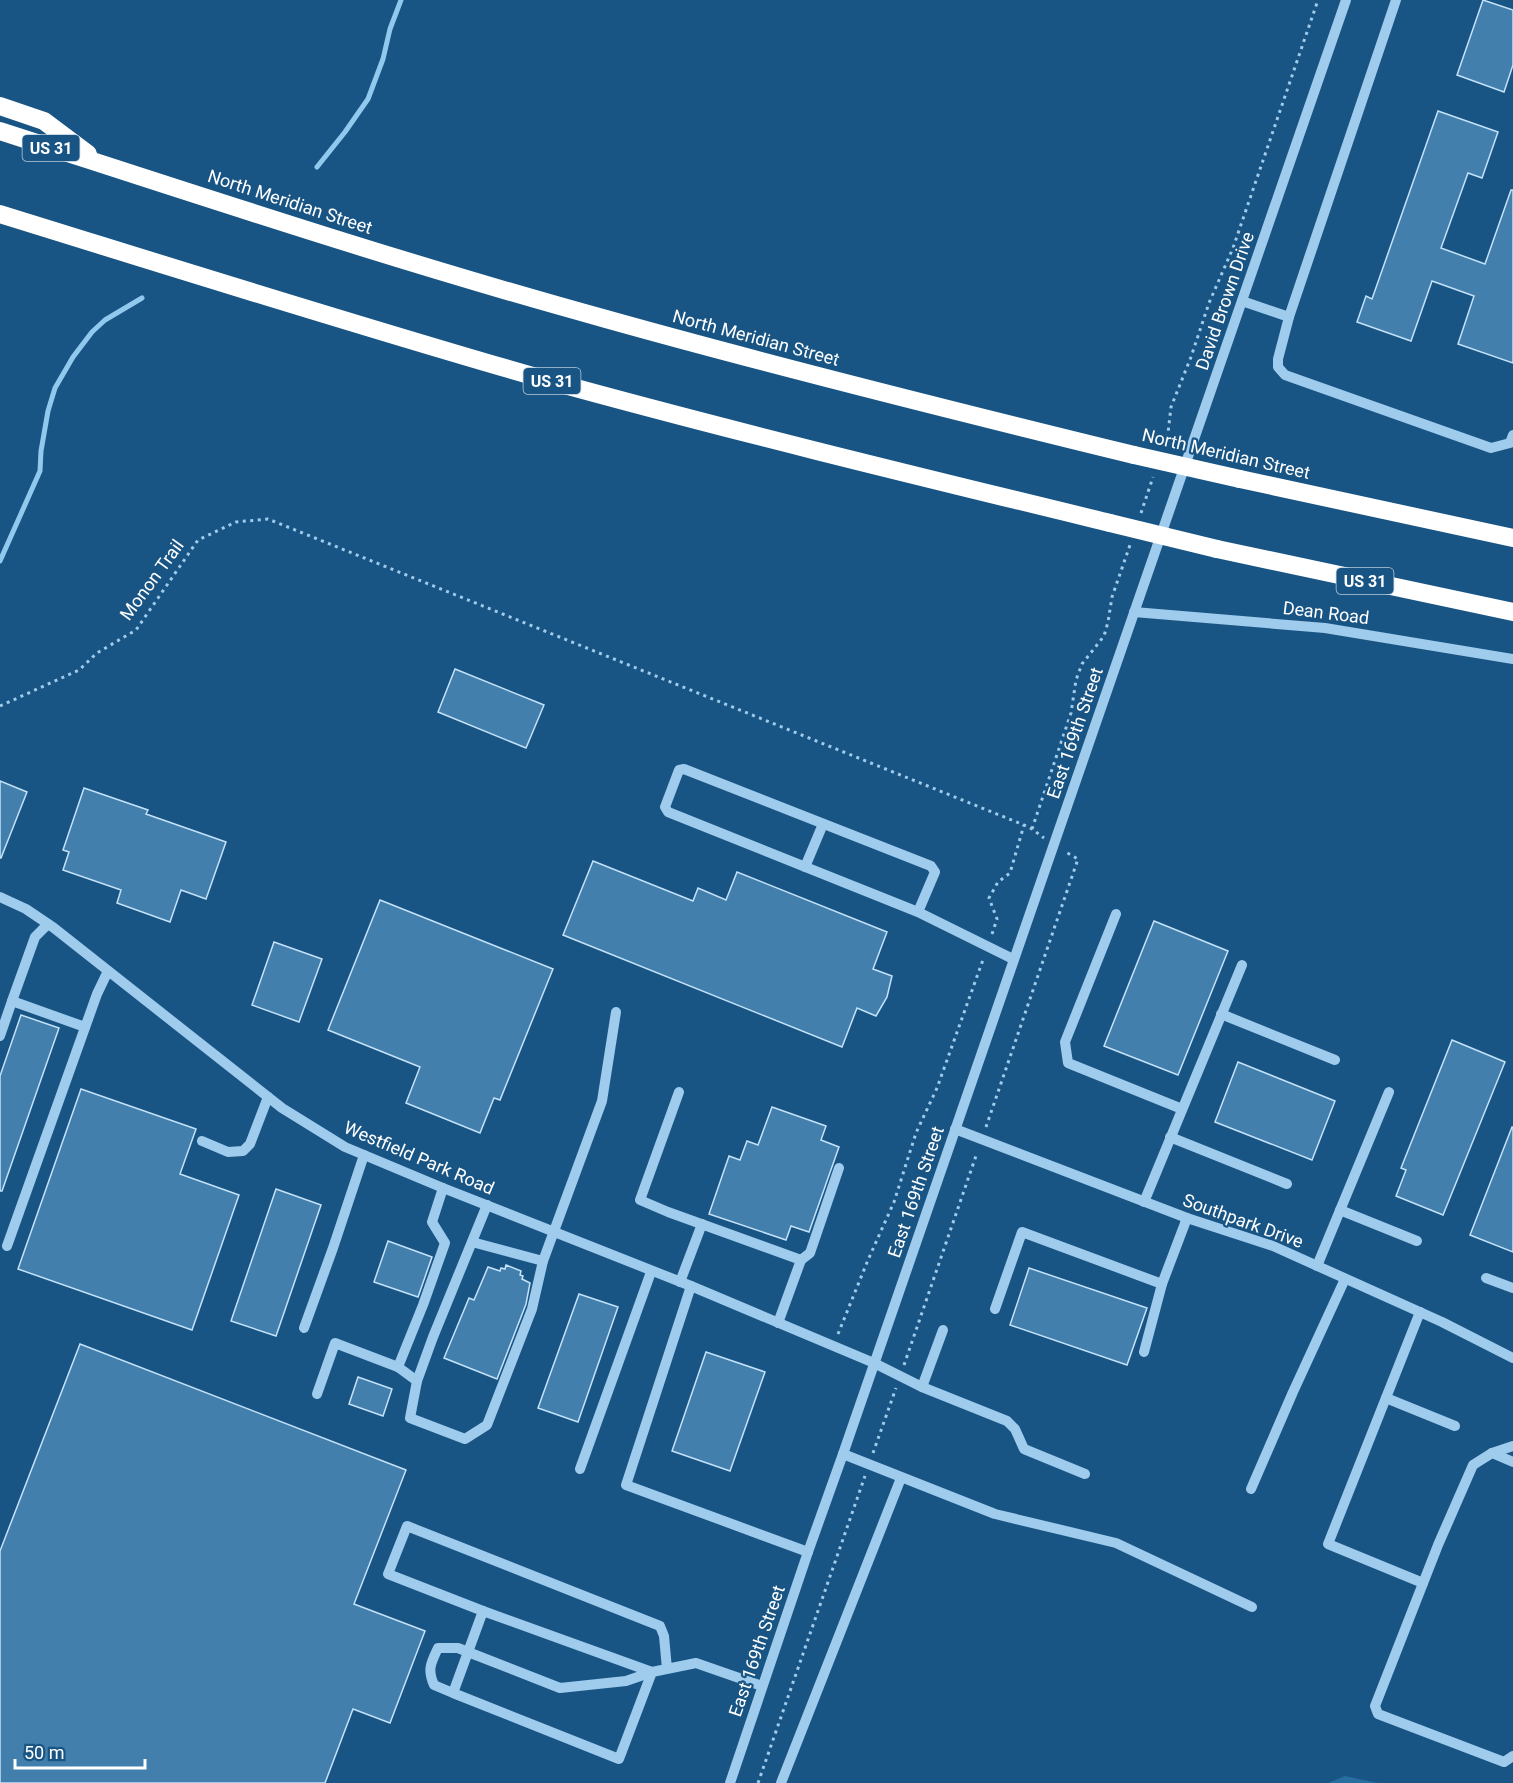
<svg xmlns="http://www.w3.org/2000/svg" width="1513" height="1783" font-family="Roboto,sans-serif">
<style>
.pitch{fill:#286ea1}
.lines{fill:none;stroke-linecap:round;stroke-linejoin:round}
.stream{stroke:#91c8ee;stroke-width:5}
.building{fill:#427fad;stroke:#c4e2f9;stroke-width:1.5}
.path{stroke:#9fcbec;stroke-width:3;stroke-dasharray:3 4.5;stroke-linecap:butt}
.minor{stroke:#9fcbec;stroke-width:10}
.highway{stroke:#fff;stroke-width:18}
.highway-bridge{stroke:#fff;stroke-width:18}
.labels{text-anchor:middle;stroke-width:4.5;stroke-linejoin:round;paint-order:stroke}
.shield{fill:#195584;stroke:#baccda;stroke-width:1.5}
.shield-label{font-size:16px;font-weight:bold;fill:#fff}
.street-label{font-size:18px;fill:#fff;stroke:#195584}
</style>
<rect width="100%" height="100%" fill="#195584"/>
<polygon class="pitch" points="1345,1776 1378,1783 1328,1783"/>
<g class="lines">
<g class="stream">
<polyline points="317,167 345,132 368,99 383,59 390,29 401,0"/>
<polyline points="0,561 40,471 41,451 48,411 55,388 73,357 92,332 105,320 142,298"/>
</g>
</g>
<g class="building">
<polygon points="1483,0 1513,10 1513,65 1504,92 1457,75"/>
<polygon points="1438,111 1498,132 1482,178 1468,173 1441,248 1485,264 1511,190 1513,190 1513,363 1458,344 1474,296 1432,281 1411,341 1357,322 1366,296 1372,299"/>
<polygon points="455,669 544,705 526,748 438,712"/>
<polygon points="0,781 27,792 1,858 0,858"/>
<polygon points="84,788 148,810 146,814 226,842 206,899 181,890 170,922 117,903 121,890 63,870 69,852 63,850"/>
<polygon points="593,861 693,901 698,888 726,900 737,872 887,932 873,969 892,976 887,997 876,1016 857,1008 842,1047 563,935"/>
<polygon points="380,900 553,969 500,1100 494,1098 480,1133 406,1103 420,1067 328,1030"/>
<polygon points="1154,921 1228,951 1178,1075 1104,1046"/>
<polygon points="274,942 322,959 299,1022 252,1005"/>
<polygon points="21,1015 59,1028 2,1191 0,1191 0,1076"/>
<polygon points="1452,1040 1505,1062 1443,1215 1396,1196 1406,1170 1401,1168"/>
<polygon points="1238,1062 1335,1101 1312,1160 1215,1122"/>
<polygon points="81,1089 196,1129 180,1174 239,1195 192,1330 18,1269"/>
<polygon points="772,1107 826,1126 821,1140 839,1147 809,1232 791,1226 786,1240 709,1214 729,1156 740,1160 747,1141 758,1145"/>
<polygon points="1512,1127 1513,1127 1513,1252 1470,1235"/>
<polygon points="276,1189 321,1205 276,1336 231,1321"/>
<polygon points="388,1241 432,1257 418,1297 374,1282"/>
<polygon points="506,1265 521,1271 520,1275 523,1276 522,1279 530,1283 526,1304 497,1379 444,1358 469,1298 474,1300 488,1267 500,1271 501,1268 505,1269"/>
<polygon points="1029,1268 1147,1308 1127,1365 1010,1325"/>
<polygon points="579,1294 618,1307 578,1422 538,1408"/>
<polygon points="80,1344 406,1470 354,1604 425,1631 390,1723 353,1709 325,1783 0,1783 0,1551"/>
<polygon points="706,1352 765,1372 730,1471 672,1451"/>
<polygon points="358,1377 392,1389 383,1416 349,1404"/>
</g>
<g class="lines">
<g class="path">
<polyline points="1164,445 1168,433 1171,407 1191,357 1209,303 1233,248 1318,0"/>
<polyline points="1141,513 1153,477"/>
<polyline points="0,706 79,670 97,653 136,630 198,540 236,522 268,519 1024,825 1032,829 1044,838"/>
<polyline points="1032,829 1071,713 1076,680 1082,664 1104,636 1108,622 1112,597 1130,545"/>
<polyline points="992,934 997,919 989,898 998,882 1010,873 1024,825"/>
<polyline points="986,1127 1078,859 1064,851"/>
<polyline points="838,1334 868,1260 894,1202 916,1133 937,1088 984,957"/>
<polyline points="904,1365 977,1153"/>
<polyline points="873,1453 896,1388"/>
<polyline points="758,1783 865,1476"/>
</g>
<g class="minor">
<polyline points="1242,301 1289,317 1278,359 1278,367 1285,375 1491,448 1510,443 1513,435"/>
<polyline points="1289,317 1396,0"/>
<polyline points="1134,612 1325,628 1513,659"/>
<polyline points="805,867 823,824"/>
<polyline points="0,897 26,909 54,928 282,1108 345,1147 443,1188 691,1286 874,1363 922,1387 1007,1421 1015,1429 1024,1449 1085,1474"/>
<polyline points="918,912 935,872 931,866 684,769 679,770 665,807 668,812 918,912 1013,959"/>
<polyline points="1116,914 1065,1042 1068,1063 1182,1109"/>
<polyline points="12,1001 35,937 48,924"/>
<polyline points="1221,1014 1335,1060"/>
<polyline points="0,1036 12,1001 85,1027"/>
<polyline points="679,1092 640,1200 668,1212 801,1260"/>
<polyline points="955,1129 1187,1218 1273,1246 1442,1322 1513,1358"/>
<polyline points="1170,1137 1287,1184"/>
<polyline points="202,1141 228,1152 243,1151 250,1144 268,1097"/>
<polyline points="1144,1202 1242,965"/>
<polyline points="487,1205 433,1337 417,1381 410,1418 465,1439 487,1425 532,1309 543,1261 602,1101 616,1012"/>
<polyline points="1340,1210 1417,1241"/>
<polyline points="472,1242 543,1261"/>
<polyline points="7,1246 97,994 108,971"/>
<polyline points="1317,1266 1389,1092"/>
<polyline points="1486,1278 1513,1288"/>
<polyline points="680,1282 702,1224"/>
<polyline points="691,1286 626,1485 808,1552"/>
<polyline points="995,1309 1022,1232 1162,1284"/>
<polyline points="1420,1312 1328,1544 1423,1583"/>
<polyline points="778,1323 801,1260 810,1253 839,1168"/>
<polyline points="304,1328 333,1248 364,1155"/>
<polyline points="1144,1352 1162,1284 1187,1218"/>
<polyline points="417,1381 398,1367 423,1305 445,1243 432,1222 443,1188"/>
<polyline points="922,1387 943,1330"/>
<polyline points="317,1394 335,1343 398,1367"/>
<polyline points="1386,1398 1455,1426"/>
<polyline points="1513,1446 1492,1453 1473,1465 1438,1545 1375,1706 1378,1714 1504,1762 1513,1756"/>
<polyline points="1492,1453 1513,1462"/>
<polyline points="843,1454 995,1514 1116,1543 1252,1607"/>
<polyline points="580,1469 651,1272"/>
<polyline points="1251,1489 1293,1392 1345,1279"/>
<polyline points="667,1669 664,1636 660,1626 407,1526 388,1574 483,1611 468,1652 560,1688 626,1681 652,1672 696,1663 762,1686"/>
<path d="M453 1693 434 1685C427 1669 431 1663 438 1648H458L468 1652 453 1693 619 1759 652 1672 483 1611"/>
<polyline points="730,1783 808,1552 843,1454 1346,0"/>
<polyline points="781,1783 901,1478"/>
</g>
<g class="highway">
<polyline points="0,106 44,121 88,154"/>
<path d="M0 131C201 196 402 263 606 319 781 368 958 412 1134 455"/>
<path d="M0 214C181 270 361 327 543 379 731 431 921 477 1110 523"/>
<polyline points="1240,479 1513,538"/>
<polyline points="1217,549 1513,612"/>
</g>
<g class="highway-bridge">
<polyline points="1134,455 1240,479"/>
<polyline points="1110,523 1217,549"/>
</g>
</g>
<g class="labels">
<g class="shield">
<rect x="22.5" y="135" width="57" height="26" rx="4.5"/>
<rect x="523.5" y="368" width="57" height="26" rx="4.5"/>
<rect x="1336.5" y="568" width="57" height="26" rx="4.5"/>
</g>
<g class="shield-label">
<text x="51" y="154">US 31</text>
<text x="552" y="387">US 31</text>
<text x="1365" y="587">US 31</text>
</g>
<g class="street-label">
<text transform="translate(290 202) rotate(18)" y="6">North Meridian Street</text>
<text transform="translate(1225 301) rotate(-71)" y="6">David Brown Drive</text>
<text transform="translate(756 338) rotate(15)" y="6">North Meridian Street</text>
<text transform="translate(1226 454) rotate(13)" y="6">North Meridian Street</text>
<text transform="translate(152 580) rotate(-54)" y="6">Monon Trail</text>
<text transform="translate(1326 613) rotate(7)" y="6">Dean Road</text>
<text transform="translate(1075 733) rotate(-71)" y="6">East 169th Street</text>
<text transform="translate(419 1158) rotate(23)" y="6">Westfield Park Road</text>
<text transform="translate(916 1192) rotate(-71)" y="6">East 169th Street</text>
<text transform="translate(1243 1221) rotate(20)" y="6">Southpark Drive</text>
<text transform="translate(757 1651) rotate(-71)" y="6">East 169th Street</text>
</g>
</g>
<path d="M15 1759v9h130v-9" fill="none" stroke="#ffffff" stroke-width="3"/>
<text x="24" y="1759" font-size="18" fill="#ffffff" stroke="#195584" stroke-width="4.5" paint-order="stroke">50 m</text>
</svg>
